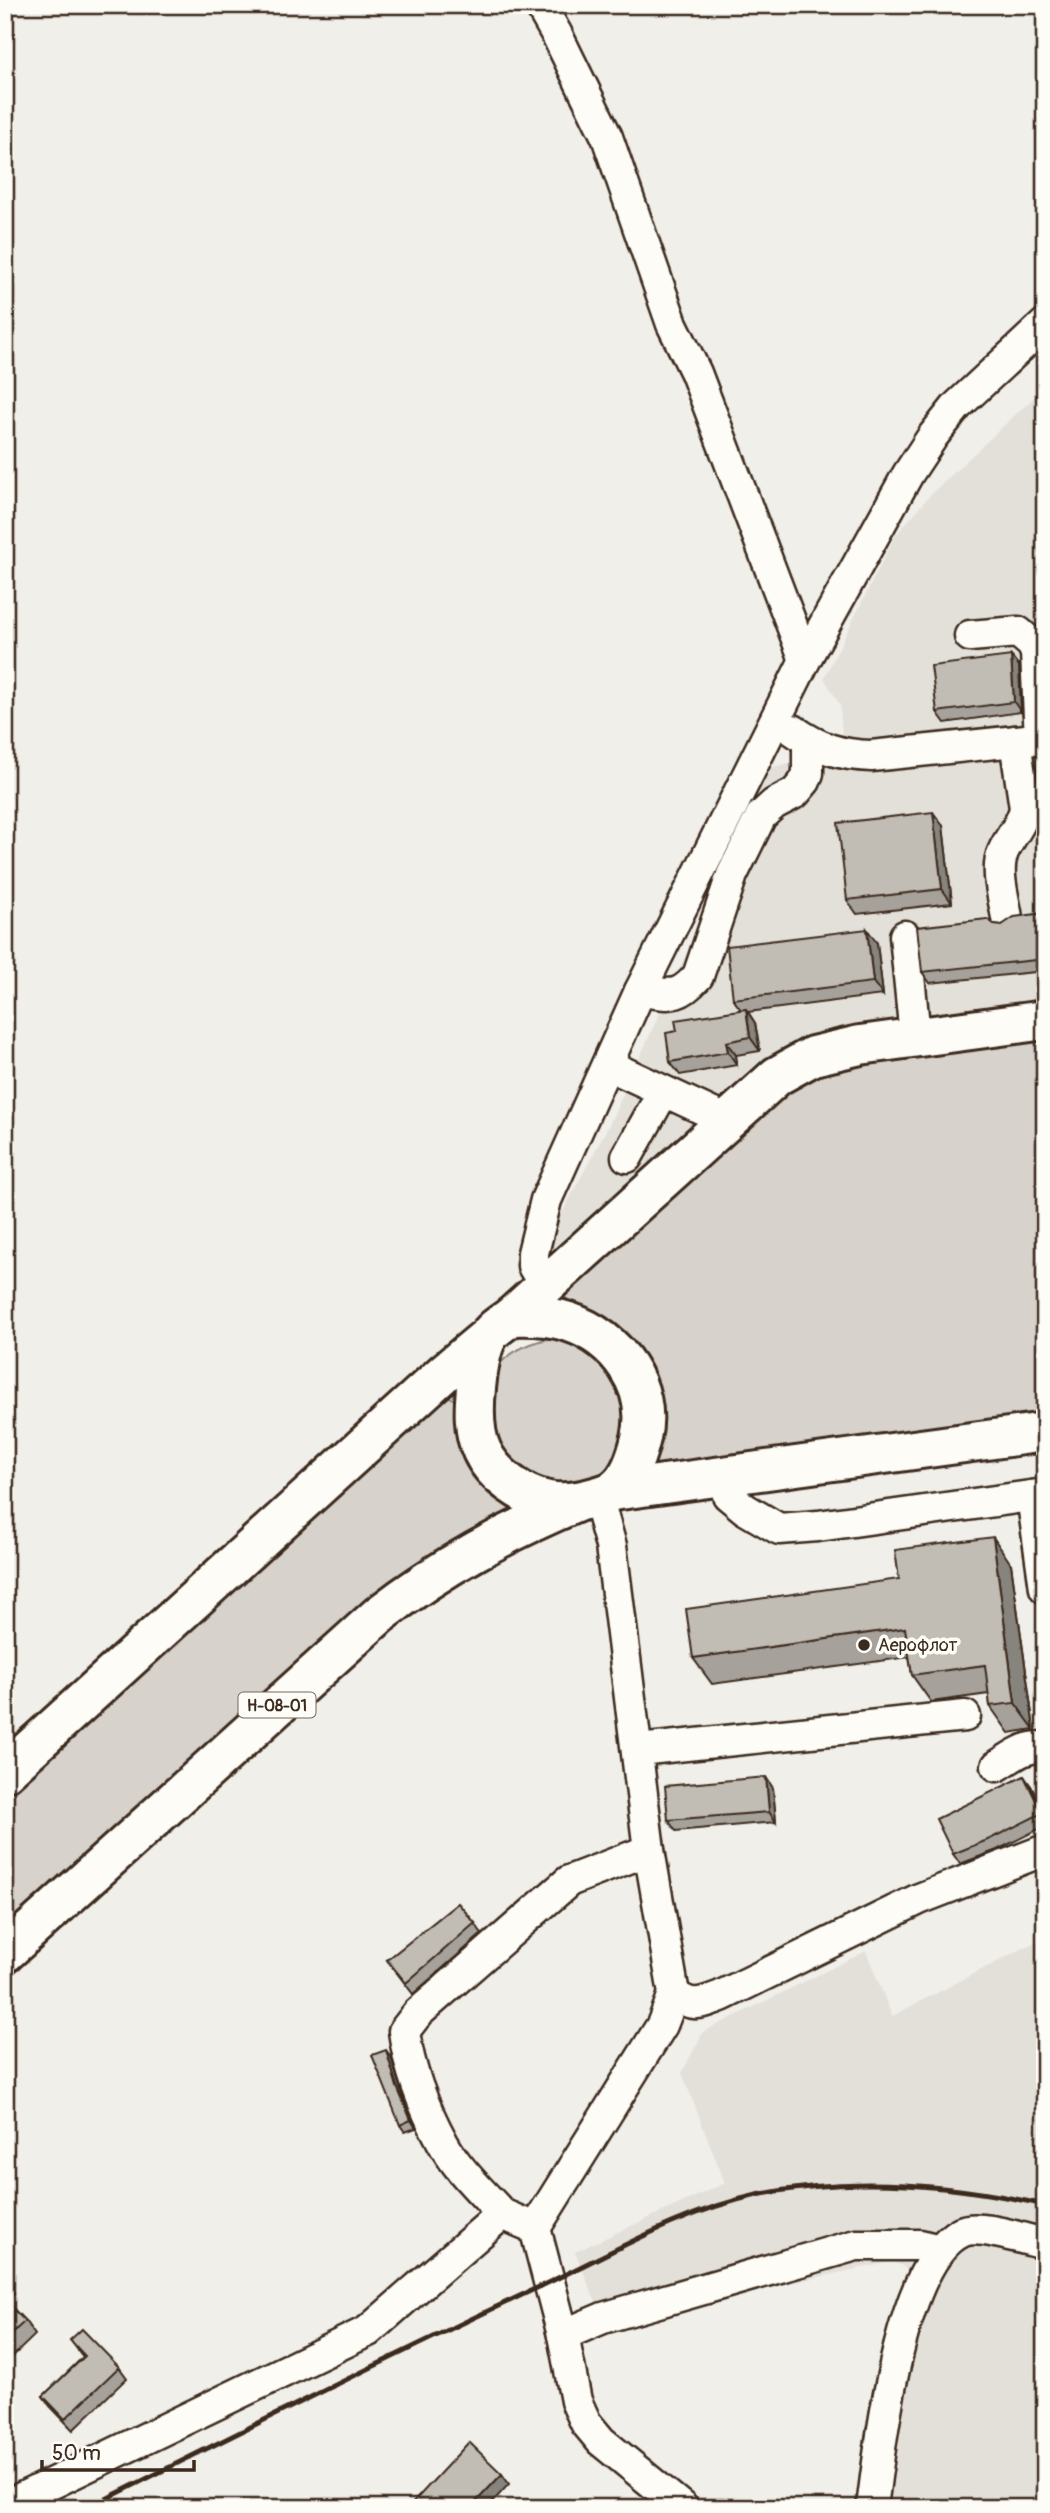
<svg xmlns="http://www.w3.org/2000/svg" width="1050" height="2513" font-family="Pangolin,sans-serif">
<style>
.built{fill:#e3e0da}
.green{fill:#d7d2cc;stroke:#897e75;stroke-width:2}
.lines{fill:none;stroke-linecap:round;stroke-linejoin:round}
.minor-casing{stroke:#3b2a1e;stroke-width:35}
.major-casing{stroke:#3b2a1e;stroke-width:44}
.minor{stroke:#fdfcf7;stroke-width:30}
.major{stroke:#fdfcf7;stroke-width:38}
.rail{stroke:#3b2a1e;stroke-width:5}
.wall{fill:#a6a29b;stroke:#3b2a1e;stroke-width:2}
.shaded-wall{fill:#87847e;stroke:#3b2a1e;stroke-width:2}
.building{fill:#c1bcb4;stroke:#3b2a1e;stroke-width:2}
.poi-dot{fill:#3b2a1e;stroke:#fdfcf7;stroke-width:2.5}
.labels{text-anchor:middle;stroke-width:7;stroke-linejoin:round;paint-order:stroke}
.shield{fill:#fdfcf7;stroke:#75695f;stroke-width:2}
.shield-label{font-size:16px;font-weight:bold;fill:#3b2a1e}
.poi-label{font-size:18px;fill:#3b2a1e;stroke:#fdfcf7;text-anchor:start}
</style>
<rect width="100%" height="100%" fill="#f1efea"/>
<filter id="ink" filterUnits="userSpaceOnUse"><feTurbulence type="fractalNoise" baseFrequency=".0143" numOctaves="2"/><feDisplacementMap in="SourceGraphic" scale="14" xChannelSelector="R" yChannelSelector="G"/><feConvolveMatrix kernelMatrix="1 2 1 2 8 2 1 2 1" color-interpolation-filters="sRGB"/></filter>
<g filter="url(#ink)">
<g class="built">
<polygon points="1045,387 1045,1002 557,1252 549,1243 550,1235 610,1123 767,775 772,767 796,762 844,764 840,705 824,678 895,536 931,494"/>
<polygon points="1045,1937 1045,2508 856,2508 908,2278 907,2271 903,2266 893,2262 886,2263 742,2293 607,2329 575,2252 725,2183 682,2073 703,2032 866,1951 892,2016"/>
</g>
<g class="green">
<polygon points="1045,1029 1045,1412 646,1469 648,1440 571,1303 565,1297 562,1287 800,1069"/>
<path d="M551 1338 576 1340 600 1351 634 1418 613 1465 594 1480 548 1490 490 1451C490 1436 485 1390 490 1380 500 1354 526 1344 551 1338Z"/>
<polygon points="440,1396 449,1396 458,1403 530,1507 5,1931 5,1790"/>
</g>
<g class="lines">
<defs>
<g id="minor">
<polyline points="540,5 557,35 607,137 672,324 696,373 805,660"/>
<polyline points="970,636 1018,632 1032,644 1036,653 1040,739"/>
<path d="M793 730C818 748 840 755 871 756L1045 738"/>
<path d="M1007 918C1004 898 995 871 1003 852 1010 836 1022 825 1025 808L1015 741"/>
<polyline points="905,936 915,1036"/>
<path d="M640 991C670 994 677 1000 698 976L732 875 761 816 774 804 795 793 805 781 808 773V741"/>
<polyline points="608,1065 726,1120"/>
<polyline points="627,1157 663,1092"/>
<polyline points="545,1286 533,1266 533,1253 546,1200 640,991 805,660 908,474 933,436 957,406 1045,324"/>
<polyline points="723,1475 728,1495 745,1509 779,1529 818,1526 1045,1494"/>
<polyline points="1032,1496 1045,1588"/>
<polyline points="638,1750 965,1716"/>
<path d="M997 1766C1012 1757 1026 1744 1045 1748"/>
<path d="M674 1994C692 2008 700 2004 721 1996L919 1899 1045 1850"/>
<path d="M502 2214C482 2192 457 2169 443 2143 425 2110 409 2069 404 2031L418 2013 569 1881 649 1850"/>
<polyline points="535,2228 662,2025 674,1994 649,1850 611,1546 597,1496"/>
<polyline points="563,2335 603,2318 856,2245 920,2245 939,2250"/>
<polyline points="5,2506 368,2331 502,2214 535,2228 563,2335 576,2401 586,2423 601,2441 683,2508"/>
<path d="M872 2508C880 2445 900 2262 961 2232 978 2223 1025 2240 1045 2244"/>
</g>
<g id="major">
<polyline points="512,1316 777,1076 813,1056 860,1045 1045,1020"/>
<path d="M512 1316C531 1315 550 1316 569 1322 617 1338 653 1387 641 1438 637 1455 630 1478 615 1489 610 1493 602 1495 595 1497 581 1501 563 1504 548 1501 522 1496 493 1475 482 1451 473 1432 474 1409 476 1388 477 1376 481 1347 488 1337 492 1329 504 1322 512 1316Z"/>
<polyline points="613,1491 1045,1432"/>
<polyline points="5,1772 445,1372 488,1336"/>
<path d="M5 1953 379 1615C442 1566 506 1532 580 1501"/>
</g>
</defs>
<use href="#minor" class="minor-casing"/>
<use href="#major" class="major-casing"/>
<use href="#minor" class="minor"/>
<use href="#major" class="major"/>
<path class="rail" d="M88 2508C238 2433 387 2358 539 2287 610 2254 679 2212 757 2195 852 2175 951 2184 1045 2205"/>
</g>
<g class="wall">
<polygon points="1011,656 1019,666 1021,712 945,723 937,712"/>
<polygon points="943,826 952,903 857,914 847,900"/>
<polygon points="1045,913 1045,971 930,983 922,972 994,924 1002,925"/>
<polygon points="877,943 883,995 748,1012 755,1023 760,1051 736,1055 737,1065 680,1075 670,1062 677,1031 741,1010 733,999"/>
<polygon points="1011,1564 1034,1729 1009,1733 990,1706 989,1694 931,1702 912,1675 909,1657 712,1684 693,1658"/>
<polygon points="1031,1786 1045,1814 1045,1826 997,1850 960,1864 953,1854"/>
<polygon points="773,1788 776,1822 676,1831 668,1820"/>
<polygon points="475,1923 482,1934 413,1994 387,1960"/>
<polygon points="391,2057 402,2094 416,2128 405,2132 400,2125"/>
<polygon points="5,2280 14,2293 6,2301 25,2321 35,2335 5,2364"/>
<polygon points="70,2340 119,2367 127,2378 73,2430 50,2406 43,2396 83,2357"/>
</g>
<g class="shaded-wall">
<polygon points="1011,656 1019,666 1021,712 1014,702"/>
<polygon points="933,812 943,826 952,903 942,889"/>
<polygon points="867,929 877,943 883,995 873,982"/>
<polygon points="746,1009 755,1023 760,1051 750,1037"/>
<polygon points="726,1042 736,1055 737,1065 728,1052"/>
<polygon points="993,1537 1011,1564 1034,1729 1015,1703"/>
<polygon points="1024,1776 1031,1786 1045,1814 1045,1817"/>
<polygon points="766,1777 773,1788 776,1822 769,1812"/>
<polygon points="386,2050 391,2057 402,2094 416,2128 411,2120 397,2087"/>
<polygon points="502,2474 509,2484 487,2508 470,2508"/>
</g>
<g class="building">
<polygon points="1011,656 1014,702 937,712 931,666"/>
<polygon points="933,812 942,889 847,900 838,823"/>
<polygon points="1045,913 1045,959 922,972 917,927 987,919 994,924 1002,925 1014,917"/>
<polygon points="867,929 873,982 733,999 727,946"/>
<polygon points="746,1009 750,1037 726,1042 728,1052 670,1062 666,1033 677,1031 675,1020"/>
<polygon points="993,1537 1015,1703 990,1706 985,1665 912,1675 905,1628 693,1658 686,1609 899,1579 895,1550"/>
<polygon points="1024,1776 1042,1813 990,1839 953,1854 936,1819"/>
<polygon points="766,1777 769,1812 668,1820 665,1786"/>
<polygon points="458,1903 475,1923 406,1983 387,1960"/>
<polygon points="386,2050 397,2087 411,2120 400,2125 372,2055"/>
<polygon points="5,2301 25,2321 5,2340"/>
<polygon points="82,2329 119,2367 65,2419 43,2396 85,2356 70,2340"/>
<polygon points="469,2442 502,2474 470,2508 408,2508"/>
</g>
</g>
<circle class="poi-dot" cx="864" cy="1645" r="7"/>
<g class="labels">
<rect class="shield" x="238.5" y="1692.5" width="77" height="25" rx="5"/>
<g class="shield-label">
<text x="277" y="1711">Н-08-01</text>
</g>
<g class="poi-label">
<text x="878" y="1651">Аерофлот</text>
</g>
</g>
<rect width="1050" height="2513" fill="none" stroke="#fdfcf7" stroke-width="28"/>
<rect x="14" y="14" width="1022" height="2485" fill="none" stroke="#3b2a1e" stroke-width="2.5" filter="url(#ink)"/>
<path d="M42 2460v10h152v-10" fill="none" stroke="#3b2a1e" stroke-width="3.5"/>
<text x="52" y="2460" font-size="21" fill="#3b2a1e" stroke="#fdfcf7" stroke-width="5" paint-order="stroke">50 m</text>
</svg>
